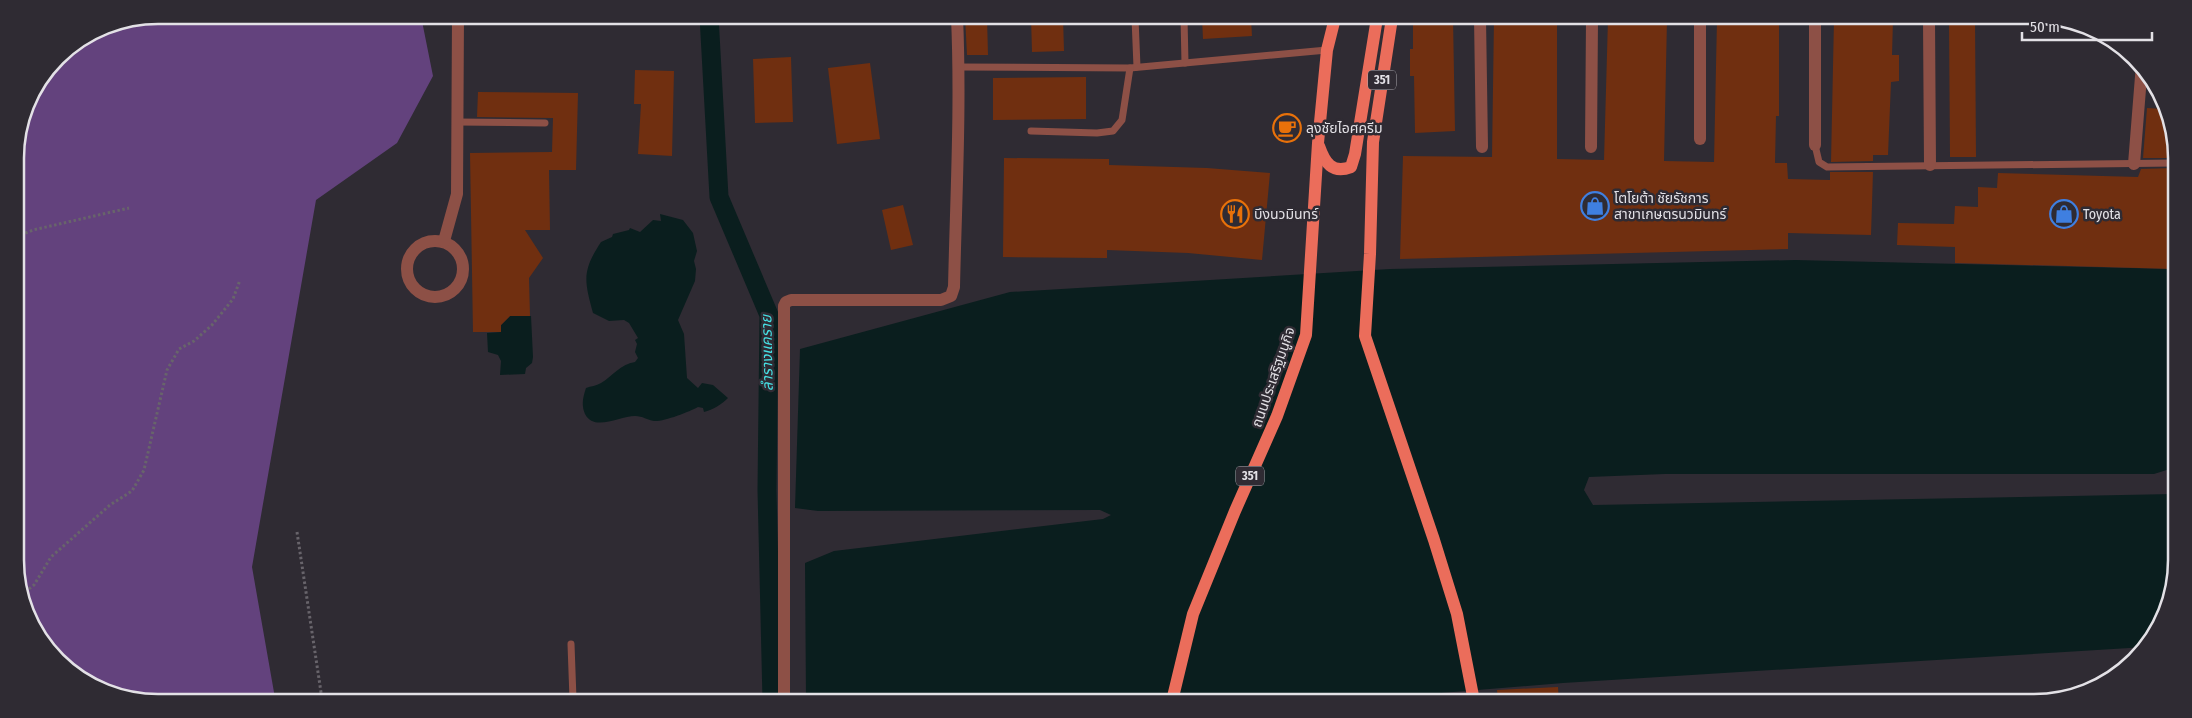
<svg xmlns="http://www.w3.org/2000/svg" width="2192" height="718" font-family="'Fira Sans Condensed','Noto Sans Thai',sans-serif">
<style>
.green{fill:#63427d}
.water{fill:#0a1e1e}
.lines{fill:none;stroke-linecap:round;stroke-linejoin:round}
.canal{stroke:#0a1e1e;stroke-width:19}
.building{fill:#702f10}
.path{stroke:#68646b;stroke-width:3;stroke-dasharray:2.5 2.5;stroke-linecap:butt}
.service{stroke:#8d5046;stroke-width:7}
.minor{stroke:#8d5046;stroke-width:12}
.primary{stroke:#eb6d5b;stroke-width:12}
.labels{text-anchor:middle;stroke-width:5;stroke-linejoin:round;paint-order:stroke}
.shield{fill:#2f2b33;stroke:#adaab0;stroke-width:1}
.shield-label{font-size:12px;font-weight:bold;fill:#e3e1e6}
.poi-label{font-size:14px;fill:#e3e1e6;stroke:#2f2b33;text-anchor:start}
.street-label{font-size:14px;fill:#e3e1e6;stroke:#2f2b33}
.water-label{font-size:15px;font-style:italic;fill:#46e1e5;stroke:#2f2b33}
.rim{fill:none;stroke:#e3e1e6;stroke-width:2.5}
</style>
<rect width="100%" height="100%" fill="#2f2b33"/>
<g class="green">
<polygon points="207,15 421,16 433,76 397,143 316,200 252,567 275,698 121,698 51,655 18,588 15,149 26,103 57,57 103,26"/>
<polygon points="1437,694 1438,701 1344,701"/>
</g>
<g class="water">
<path d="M660 214 683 220 693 233 697 251 694 261 696 269 695 281 678 320 684 334 687 378 698 388 702 383 713 385 728 398C722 404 713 410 704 412L703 408 698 407C689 412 663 422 654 421 647 420 643 416 635 416 620 416 594 432 585 414 581 405 583 397 586 388 591 386 596 386 601 383 613 376 620 364 635 362L638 358 635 352 637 344 635 340 638 338 629 323 624 320 609 321 593 313C584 280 582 271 601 242L612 237 613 234 629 230 630 228 640 232 653 220 661 221Z"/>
<polygon points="1795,260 2174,269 2173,468 2154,474 1665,474 1589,477 1584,490 1593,505 2173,494 2172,597 2153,640 2146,647 1563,683 1344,701 806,700 805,563 834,551 1103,519 1111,515 1100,510 818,511 795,508 800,349 1010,292 1390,269"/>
<polygon points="510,316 531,316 533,357 532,363 526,368 525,374 500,375 501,361 498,355 488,352 487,333 501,332 501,325"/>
</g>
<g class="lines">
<polyline class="canal" points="709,16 719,197 769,315 767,490 772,700"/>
</g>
<g class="building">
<polygon points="965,17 987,17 988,55 967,55"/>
<polygon points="1031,17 1063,17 1064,51 1032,52"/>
<polygon points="1202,18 1251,18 1252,36 1203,39"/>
<polygon points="1413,18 1453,18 1455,131 1415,133 1414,76 1410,76 1410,49 1413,49"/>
<polygon points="1494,18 1557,19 1557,159 1604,160 1608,19 1667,19 1664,161 1714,162 1717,19 1779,19 1779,116 1776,116 1775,163 1787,163 1788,179 1830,180 1830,172 1873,172 1871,235 1788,233 1788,249 1400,259 1403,156 1492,157"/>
<polygon points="1834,19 1893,20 1892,55 1899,55 1899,81 1891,82 1888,155 1873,155 1873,161 1831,162"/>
<polygon points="1949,20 1975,20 1976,157 1950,157"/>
<polygon points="791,57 793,122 755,123 753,59"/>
<polygon points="870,63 880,139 837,144 828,68"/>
<polygon points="635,70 674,71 672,156 638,154 641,104 634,104"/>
<polygon points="1086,77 1086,119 993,120 993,78"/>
<polygon points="478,92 578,93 576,170 549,170 550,230 525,230 543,258 529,278 530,316 510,316 501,325 501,332 473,332 470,153 552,152 553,118 477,117"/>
<polygon points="2147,108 2164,109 2174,130 2174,158 2143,158"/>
<polygon points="1280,116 1295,117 1294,139 1279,139"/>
<polygon points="1004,158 1109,159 1109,165 1207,168 1270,173 1262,260 1188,253 1107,250 1107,258 1003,257"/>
<polygon points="2174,168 2174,269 1955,263 1955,247 1897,245 1898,223 1954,224 1955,206 1978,207 1978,187 1997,188 1998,173 2138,177 2141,169"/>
<polygon points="903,205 913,245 891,250 882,210"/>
<polygon points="1558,687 1559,702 1498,701 1497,690"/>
</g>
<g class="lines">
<g class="path">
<polyline points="16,237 33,230 129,208"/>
<polyline points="297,532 322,699"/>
<polyline points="21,595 34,585 51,557 110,505 132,491 144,470 167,370 179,349 194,341 212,325 233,299 240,280"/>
</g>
<g class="service">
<polyline points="1135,18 1137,67"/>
<polyline points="1184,18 1185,63"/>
<polyline points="959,67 1130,68 1327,50"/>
<polyline points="457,122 545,123"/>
<polyline points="1031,131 1097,133 1113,131 1122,120 1130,68"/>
<polyline points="1815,145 1819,162 1827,167 2174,163"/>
<polyline points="571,644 573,699"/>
</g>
<g class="minor">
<polyline points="1480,18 1482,147"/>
<polyline points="1815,19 1815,145"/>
<polyline points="1929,20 1930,165"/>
<polyline points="1700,139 1700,19"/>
<polyline points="1591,147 1592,19"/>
<polyline points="2134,164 2142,64"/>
<circle cx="435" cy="269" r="28"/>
<polyline points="444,241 457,194 458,16"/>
<path d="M784 700V306L786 302 791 300H941L951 296 954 287C956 197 961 107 957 17"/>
</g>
<g class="primary">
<polyline points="1392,18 1373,142 1370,254 1365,336 1434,540 1457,614 1474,701"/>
<path d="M1319 146C1325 163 1332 174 1351 167L1355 154 1377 18"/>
<polyline points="1172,701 1193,614 1235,511 1277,416 1306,335 1318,143 1327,50 1335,18"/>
</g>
</g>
<defs>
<symbol id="cafe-ring" viewBox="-11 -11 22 22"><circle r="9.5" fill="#2f2b33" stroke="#e8710a" stroke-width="1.5"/><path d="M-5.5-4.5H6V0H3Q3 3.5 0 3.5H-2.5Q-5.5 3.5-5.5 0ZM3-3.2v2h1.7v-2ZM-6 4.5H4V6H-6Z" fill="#e8710a"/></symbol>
<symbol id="shop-ring" viewBox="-11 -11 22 22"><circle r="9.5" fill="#2f2b33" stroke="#3f7fe0" stroke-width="1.5"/><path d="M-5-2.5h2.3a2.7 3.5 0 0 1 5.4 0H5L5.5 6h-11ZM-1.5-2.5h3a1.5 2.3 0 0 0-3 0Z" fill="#3f7fe0"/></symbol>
<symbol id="restaurant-ring" viewBox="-11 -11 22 22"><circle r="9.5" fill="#2f2b33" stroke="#e8710a" stroke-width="1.5"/><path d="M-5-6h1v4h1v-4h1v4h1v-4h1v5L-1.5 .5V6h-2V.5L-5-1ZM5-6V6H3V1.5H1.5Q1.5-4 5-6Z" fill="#e8710a"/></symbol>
</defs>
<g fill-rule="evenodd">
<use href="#cafe-ring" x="1271" y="112" width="32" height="32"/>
<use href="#shop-ring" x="1579" y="190" width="32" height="32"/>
<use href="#restaurant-ring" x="1219" y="198" width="32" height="32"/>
<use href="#shop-ring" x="2048" y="198" width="32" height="32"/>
</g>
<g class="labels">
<g class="shield">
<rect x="1368" y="70.5" width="28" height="19" rx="4"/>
<rect x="1236" y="466.5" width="28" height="19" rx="4"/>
</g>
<g class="shield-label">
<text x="1382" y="84">351</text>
<text x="1250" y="480">351</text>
</g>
<g class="poi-label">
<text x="1306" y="133">ลุงชัยไอศครีม</text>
<text x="1614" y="203">โตโยต้า ชัยรัชการ<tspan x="1614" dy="16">สาขาเกษตรนวมินทร์</tspan></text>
<text x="1254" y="219">บึงนวมินทร์</text>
<text x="2083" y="219">Toyota</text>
</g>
<g class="street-label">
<text transform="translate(1273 377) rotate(-71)" y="5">ถนนประเสริฐมนูกิจ</text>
</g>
<g class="water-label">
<text transform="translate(767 353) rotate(-91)" y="5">ลำรางแคราย</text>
</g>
</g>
<path d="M0 0H2192V718H0ZM158 24H2034A134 134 0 0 1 2168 158V560A134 134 0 0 1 2034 694H158A134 134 0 0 1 24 560V158A134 134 0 0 1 158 24Z" fill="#2f2b33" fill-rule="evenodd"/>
<path class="rim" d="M158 24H2034A134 134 0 0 1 2168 158V560A134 134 0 0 1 2034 694H158A134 134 0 0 1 24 560V158A134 134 0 0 1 158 24Z"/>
<path d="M2022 32v8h130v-8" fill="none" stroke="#e3e1e6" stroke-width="2.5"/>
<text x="2030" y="32" font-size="15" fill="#e3e1e6" stroke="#2f2b33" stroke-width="4" paint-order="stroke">50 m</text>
</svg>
